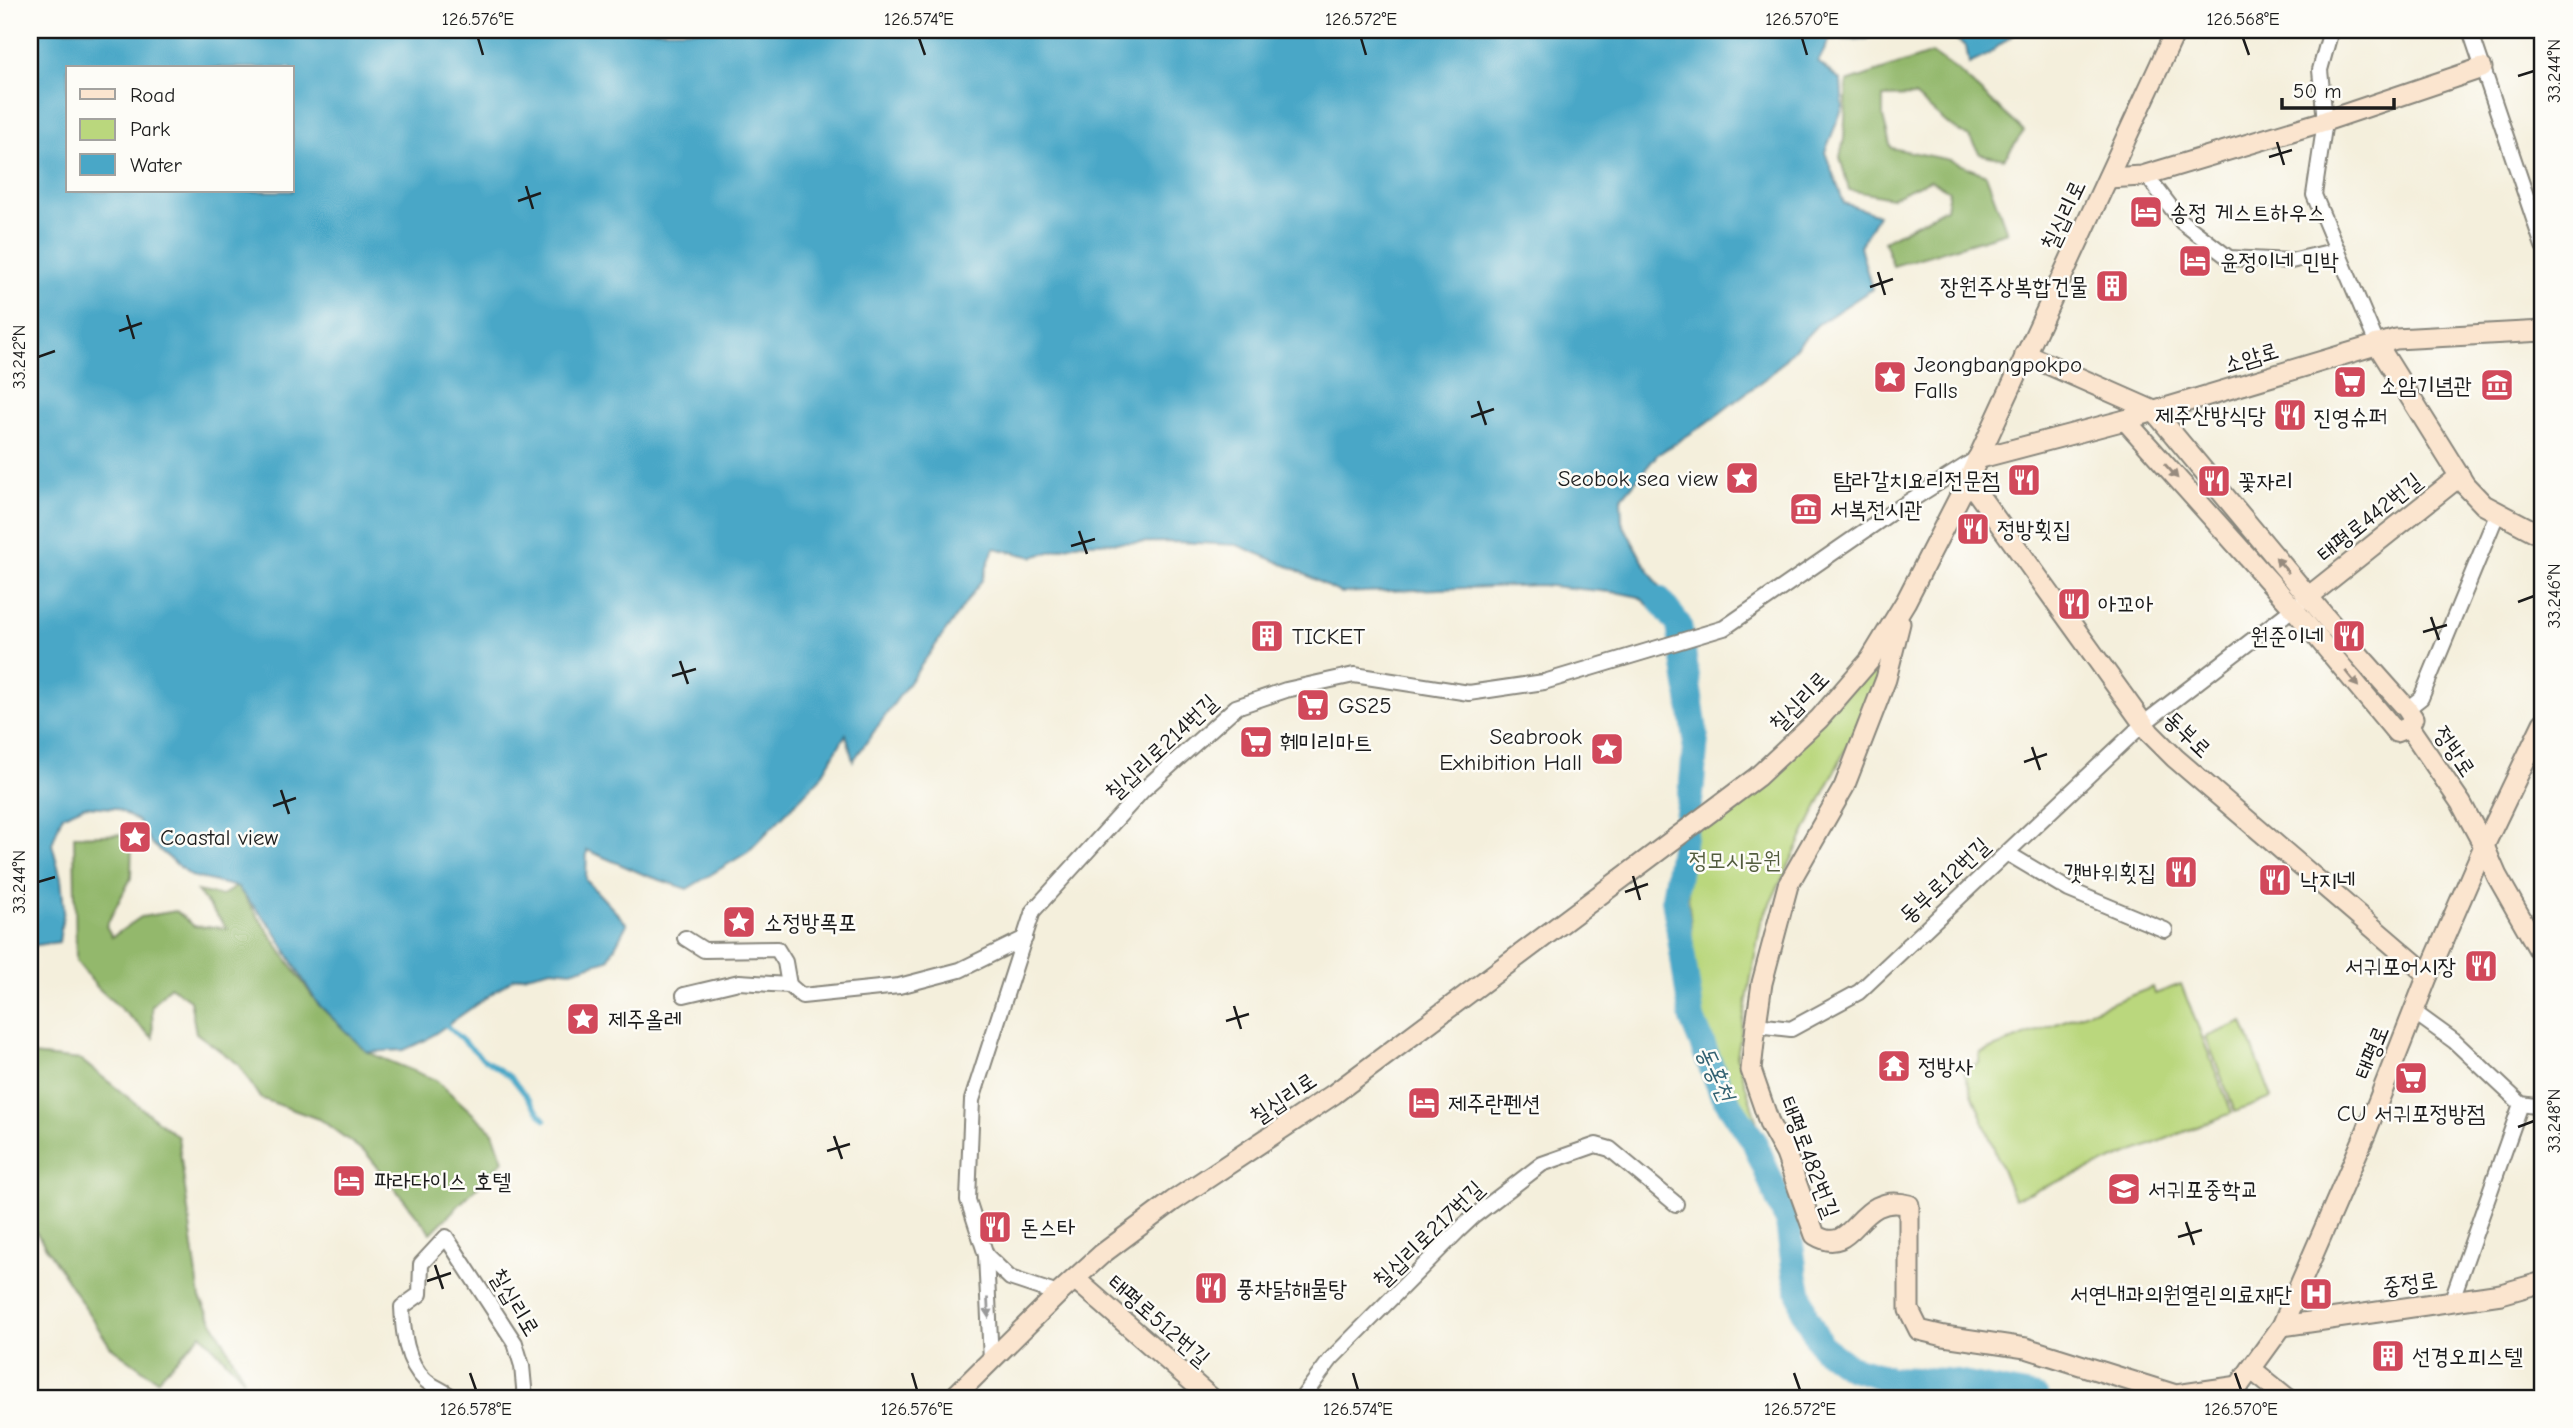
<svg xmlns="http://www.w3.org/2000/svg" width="2573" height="1428" font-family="'Comic Neue','Poor Story',sans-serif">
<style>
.green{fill:#bad77d;stroke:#6b7a4c;stroke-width:2}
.forest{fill:#93b86c;stroke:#586a44;stroke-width:2}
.water{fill:#49a7c7;stroke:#326272;stroke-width:2;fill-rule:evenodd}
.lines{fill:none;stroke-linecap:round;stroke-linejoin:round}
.stream{stroke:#49a7c7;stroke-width:4.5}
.river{stroke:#49a7c7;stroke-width:26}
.street-casing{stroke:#88867c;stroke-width:18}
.secondary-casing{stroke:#88867c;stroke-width:23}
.street{stroke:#fff;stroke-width:14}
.secondary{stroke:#fbe5cf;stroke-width:19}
.oneway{fill:#978b7e}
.oneway2{fill:#999}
.ticks{fill:none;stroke:#1c1c1c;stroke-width:2.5}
.labels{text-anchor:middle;stroke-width:5;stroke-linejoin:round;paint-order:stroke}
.poi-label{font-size:23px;fill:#1c1c1c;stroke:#fdfcf7;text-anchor:start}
.street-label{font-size:23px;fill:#1c1c1c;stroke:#fdfcf7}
.park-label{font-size:23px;fill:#535d3e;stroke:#fdfcf7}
.water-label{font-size:24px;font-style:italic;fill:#326272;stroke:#fdfcf7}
.neatline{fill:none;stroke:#1c1c1c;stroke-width:2.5}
.ticks-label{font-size:18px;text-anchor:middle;fill:#1c1c1c}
</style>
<rect width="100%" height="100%" fill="#fdfcf7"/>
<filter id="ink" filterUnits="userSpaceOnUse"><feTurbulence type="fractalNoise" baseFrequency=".0143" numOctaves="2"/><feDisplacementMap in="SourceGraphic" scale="14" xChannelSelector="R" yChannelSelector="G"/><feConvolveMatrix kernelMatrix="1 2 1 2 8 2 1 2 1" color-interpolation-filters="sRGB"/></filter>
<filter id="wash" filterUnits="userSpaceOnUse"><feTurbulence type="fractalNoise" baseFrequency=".00686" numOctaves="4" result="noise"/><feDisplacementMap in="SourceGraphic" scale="28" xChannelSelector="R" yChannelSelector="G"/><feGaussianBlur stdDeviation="1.57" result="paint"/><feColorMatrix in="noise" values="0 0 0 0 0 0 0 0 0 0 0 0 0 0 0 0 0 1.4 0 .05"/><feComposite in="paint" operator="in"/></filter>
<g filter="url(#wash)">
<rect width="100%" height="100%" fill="#f4efdc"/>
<g class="green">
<polygon points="1892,654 1761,922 1737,1056 1782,1207 1700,1025 1683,840"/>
<polygon points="2181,984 2232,1113 2014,1199 1963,1070 1979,1063 1980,1053 2153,987 2155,994"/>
<polygon points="2243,1022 2272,1098 2235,1112 2206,1037"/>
</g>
<g class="forest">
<polygon points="1932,53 1959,72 2024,131 2004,159 1980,154 1969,137 1949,125 1915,96 1883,97 1883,117 1891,148 1950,160 1986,175 2007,232 1893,266 1884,241 1946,208 1949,191 1930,180 1891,198 1849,190 1840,157 1844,139 1847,82"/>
<polygon points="132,834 131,878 106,926 112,937 141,917 176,911 194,926 227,928 197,891 221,896 237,886 317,1003 367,1052 436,1080 493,1132 503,1161 431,1233 367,1154 321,1120 260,1098 238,1064 196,1033 190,1000 170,986 152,1006 153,1038 97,987 76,961 74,836"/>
<polygon points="32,1055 81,1060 178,1137 200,1298 244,1379 201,1334 157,1380 110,1346 30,1223 30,1056"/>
</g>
<g class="water">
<path d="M30 30H1880L1865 40 1830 39 1818 62 1841 81 1843 107 1825 152 1844 203 1878 215 1860 246 1872 289 1817 325 1772 373 1707 423 1657 455 1621 499 1622 522 1641 558 1657 583 1689 623 1678 631 1639 597 1620 593 1540 585 1340 593 1295 569 1237 545 1177 542 1080 543 1033 557 994 548 982 580 853 761 846 734 820 778 748 852 687 889 645 875 587 850 586 880 627 924 608 960 571 971 552 969 514 978 426 1040 404 1050 367 1052 317 1003 272 927 237 887 191 876 151 843 138 821 115 808 84 806 62 816 52 844 61 878 64 909 59 942 30 946ZM68 68H292V191H68Z"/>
<polygon points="1940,30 2019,30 1986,56 1969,64 1966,46"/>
</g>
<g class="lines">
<polyline class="stream" points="446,1025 482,1058 511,1077 545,1120"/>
<polyline class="river" points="1660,600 1679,625 1696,738 1691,794 1674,898 1692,1019 1722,1093 1754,1141 1788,1223 1795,1274 1805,1315 1822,1347 1849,1367 1890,1379 1946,1381 2036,1398"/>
</g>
</g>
<g filter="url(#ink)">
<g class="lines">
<defs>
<g id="street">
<polyline points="2331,30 2320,70 2325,121 2314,195 2377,344"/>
<polyline points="2470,30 2543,246"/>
<polyline points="2148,174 2150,180 2182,222 2229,258 2291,261 2338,250"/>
<polyline points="2407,709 2421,698 2497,514"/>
<polyline points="2532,747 2543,757"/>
<polyline points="2007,853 2069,890 2165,930"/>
<polyline points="685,938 704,950 777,949 785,962 789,985"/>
<polyline points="684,995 739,982 789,985 802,996 899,986 960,970 1025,938"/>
<polyline points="2414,1012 2454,1041 2521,1104 2543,1107"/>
<polyline points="1756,1025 1791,1029 1859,992 2143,724 2299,604"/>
<polyline points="986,1255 1010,1278 1058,1294"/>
<polyline points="2451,1302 2521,1104"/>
<polyline points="991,1361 986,1255 968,1200 972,1100 1033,911 1143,790 1236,707 1286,690 1354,675 1469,693 1544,682 1724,628 1889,514 1976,459"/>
<path d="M453 1398C445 1391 433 1387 425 1380 406 1362 403 1332 402 1307L420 1294 421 1264 446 1237 515 1343 522 1366 525 1398"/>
<polyline points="1302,1398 1331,1359 1457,1232 1474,1216 1542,1164 1596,1145 1610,1149 1676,1204"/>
</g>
<g id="secondary">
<polyline points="2108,178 2142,176 2325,121 2482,68"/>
<polyline points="2377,344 2465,485 2484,505 2543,536"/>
<polyline points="2025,354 2154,411 2327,619 2407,709 2413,718 2409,727"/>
<polyline points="2125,420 2293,608 2396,732 2409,727"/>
<polyline points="1977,459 2125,420 2396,339 2543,331"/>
<polyline points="1968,480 2150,733 2175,758 2428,975"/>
<polyline points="2308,597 2460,476"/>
<path d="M1900 623 1886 679 1844 787 1788 885 1762 983 1756 1025 1751 1070 1770 1125 1786 1154 1815 1235C1856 1260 1856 1190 1909 1205V1310L1919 1330 1944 1336 2026 1348 2176 1395 2239 1386"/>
<polyline points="2409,727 2461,803 2484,846 2497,876 2543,957"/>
<polyline points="1075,1279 1211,1398"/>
<polyline points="2282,1326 2501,1294 2543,1282"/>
<polyline points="2251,1369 2287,1398"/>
<polyline points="2232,1395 2282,1326 2365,1135 2428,975 2484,846 2543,723"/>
<polyline points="953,1398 1058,1294 1102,1254 1173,1201 1334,1094 1757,777 1819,719 1870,660 1906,601 1968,480 2176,30"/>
</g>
</defs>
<use href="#street" class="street-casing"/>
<use href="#secondary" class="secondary-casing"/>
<use href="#street" class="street"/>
<use href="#secondary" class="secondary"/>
</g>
<defs><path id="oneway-solid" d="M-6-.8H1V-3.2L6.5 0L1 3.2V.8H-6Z" transform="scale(1.75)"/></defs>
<g class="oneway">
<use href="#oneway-solid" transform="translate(2171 471) rotate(48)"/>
<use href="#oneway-solid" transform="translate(2282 565) rotate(-130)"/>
<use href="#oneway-solid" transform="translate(2352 679) rotate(51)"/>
</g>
<use class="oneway2" href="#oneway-solid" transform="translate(988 1308) rotate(87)"/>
</g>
<path class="ticks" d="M478 38 483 55M919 38 925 55M1361 38 1366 55M1802 38 1807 55M2243 38 2249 55M2518 76 2534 71M2277 142 2284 165M2269 157 2292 150M526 186 533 209M518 201 541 193M1878 272 1885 295M1870 287 1893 279M127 315 134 339M119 331 142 323M38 357 55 351M1478 401 1486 425M1471 417 1494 409M1079 531 1087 554M1071 546 1095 539M2518 602 2534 596M2431 617 2439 640M2423 632 2447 625M680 661 688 684M672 676 696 669M2032 747 2040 770M2024 762 2047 754M281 790 289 814M273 806 296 798M1633 876 1640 900M38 882 55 877M1625 892 1648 884M1234 1006 1241 1029M1226 1021 1249 1014M2518 1127 2534 1121M834 1136 842 1159M827 1151 850 1144M2186 1222 2194 1245M2178 1237 2202 1230M435 1265 443 1289M427 1281 451 1273M470 1373 476 1390M912 1373 917 1390M1353 1373 1358 1390M1794 1373 1800 1390M2235 1373 2241 1390"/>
<defs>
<symbol id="hotel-square" viewBox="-11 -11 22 22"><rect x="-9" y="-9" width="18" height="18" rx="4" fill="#d1495b" stroke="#fdfcf7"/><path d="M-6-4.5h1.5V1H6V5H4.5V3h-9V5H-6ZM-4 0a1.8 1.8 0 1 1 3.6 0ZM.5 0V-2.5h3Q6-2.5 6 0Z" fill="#fff"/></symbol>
<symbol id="building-square" viewBox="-11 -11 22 22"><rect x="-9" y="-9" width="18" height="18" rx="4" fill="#d1495b" stroke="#fdfcf7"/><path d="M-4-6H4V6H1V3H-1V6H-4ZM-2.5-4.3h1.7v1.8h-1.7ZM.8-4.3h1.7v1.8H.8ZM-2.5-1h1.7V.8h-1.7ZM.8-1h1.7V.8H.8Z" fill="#fff"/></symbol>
<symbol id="sight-square" viewBox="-11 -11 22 22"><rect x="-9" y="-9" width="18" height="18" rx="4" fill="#d1495b" stroke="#fdfcf7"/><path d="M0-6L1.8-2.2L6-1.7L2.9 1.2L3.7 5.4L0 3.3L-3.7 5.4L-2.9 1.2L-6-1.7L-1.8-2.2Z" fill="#fff"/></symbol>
<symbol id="supermarket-square" viewBox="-11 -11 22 22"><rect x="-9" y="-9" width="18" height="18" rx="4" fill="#d1495b" stroke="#fdfcf7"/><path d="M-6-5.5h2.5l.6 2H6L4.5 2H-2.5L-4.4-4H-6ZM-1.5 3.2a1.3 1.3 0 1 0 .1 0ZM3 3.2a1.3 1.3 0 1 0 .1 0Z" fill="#fff"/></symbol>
<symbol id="museum-square" viewBox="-11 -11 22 22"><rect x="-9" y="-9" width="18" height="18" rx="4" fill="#d1495b" stroke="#fdfcf7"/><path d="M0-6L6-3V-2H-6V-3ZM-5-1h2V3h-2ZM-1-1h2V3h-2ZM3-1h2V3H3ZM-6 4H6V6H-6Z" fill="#fff"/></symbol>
<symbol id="restaurant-square" viewBox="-11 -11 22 22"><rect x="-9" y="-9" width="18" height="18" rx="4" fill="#d1495b" stroke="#fdfcf7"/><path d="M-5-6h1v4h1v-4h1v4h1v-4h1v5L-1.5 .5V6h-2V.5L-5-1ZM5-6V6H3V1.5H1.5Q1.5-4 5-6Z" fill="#fff"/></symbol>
<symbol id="temple-square" viewBox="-11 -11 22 22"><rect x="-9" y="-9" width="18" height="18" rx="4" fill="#d1495b" stroke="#fdfcf7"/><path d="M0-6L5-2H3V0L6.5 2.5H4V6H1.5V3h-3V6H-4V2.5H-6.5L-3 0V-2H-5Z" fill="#fff"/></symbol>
<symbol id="school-square" viewBox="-11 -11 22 22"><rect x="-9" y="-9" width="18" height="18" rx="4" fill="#d1495b" stroke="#fdfcf7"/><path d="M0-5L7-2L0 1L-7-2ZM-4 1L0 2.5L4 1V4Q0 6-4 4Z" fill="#fff"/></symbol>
<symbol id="hospital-square" viewBox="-11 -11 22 22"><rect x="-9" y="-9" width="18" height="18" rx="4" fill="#d1495b" stroke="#fdfcf7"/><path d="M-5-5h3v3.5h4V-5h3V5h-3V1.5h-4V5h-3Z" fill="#fff"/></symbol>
</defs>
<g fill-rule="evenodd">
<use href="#hotel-square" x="2127" y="193" width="38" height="38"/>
<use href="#hotel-square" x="2176" y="242" width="38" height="38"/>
<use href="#building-square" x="2093" y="267" width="38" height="38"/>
<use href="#sight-square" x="1871" y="358" width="38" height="38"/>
<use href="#supermarket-square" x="2331" y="363" width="38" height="38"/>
<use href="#museum-square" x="2478" y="366" width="38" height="38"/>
<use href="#restaurant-square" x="2271" y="396" width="38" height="38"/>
<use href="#sight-square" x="1723" y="459" width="38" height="38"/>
<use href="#restaurant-square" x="2005" y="461" width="38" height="38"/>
<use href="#restaurant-square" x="2195" y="462" width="38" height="38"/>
<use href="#museum-square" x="1787" y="490" width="38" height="38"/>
<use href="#restaurant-square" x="1954" y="510" width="38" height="38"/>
<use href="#restaurant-square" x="2055" y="585" width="38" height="38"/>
<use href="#building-square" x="1248" y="617" width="38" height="38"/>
<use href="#restaurant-square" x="2330" y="617" width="38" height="38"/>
<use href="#supermarket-square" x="1294" y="686" width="38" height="38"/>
<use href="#supermarket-square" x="1237" y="723" width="38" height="38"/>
<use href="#sight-square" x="1588" y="730" width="38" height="38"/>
<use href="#sight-square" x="116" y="818" width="38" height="38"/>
<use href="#restaurant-square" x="2162" y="853" width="38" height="38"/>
<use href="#restaurant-square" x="2256" y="861" width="38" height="38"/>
<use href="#sight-square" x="720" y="903" width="38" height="38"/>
<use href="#restaurant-square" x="2462" y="947" width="38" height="38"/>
<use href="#sight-square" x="564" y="1000" width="38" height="38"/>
<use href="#temple-square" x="1875" y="1047" width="38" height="38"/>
<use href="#supermarket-square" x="2392" y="1059" width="38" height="38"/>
<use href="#hotel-square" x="1405" y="1084" width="38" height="38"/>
<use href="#hotel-square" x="330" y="1162" width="38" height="38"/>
<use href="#school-square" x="2105" y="1170" width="38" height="38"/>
<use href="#restaurant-square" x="976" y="1208" width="38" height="38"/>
<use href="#restaurant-square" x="1192" y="1269" width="38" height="38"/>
<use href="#hospital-square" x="2297" y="1275" width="38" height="38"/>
<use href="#building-square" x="2369" y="1337" width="38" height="38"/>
</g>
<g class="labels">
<g class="poi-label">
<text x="2170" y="220">송정 게스트하우스</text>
<text x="2220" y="269">윤정이네 민박</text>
<text x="2088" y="294" text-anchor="end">장원주상복합건물</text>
<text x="1914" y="372">Jeongbangpokpo<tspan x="1914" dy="26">Falls</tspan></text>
<text x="2472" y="393" text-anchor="end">소암기념관</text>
<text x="2266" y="423" text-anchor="end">제주산방식당</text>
<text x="2350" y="425" text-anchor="middle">진영슈퍼</text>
<text x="1718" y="486" text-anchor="end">Seobok sea view</text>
<text x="2000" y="488" text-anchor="end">탐라갈치요리전문점</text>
<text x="2238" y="489">꽃자리</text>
<text x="1830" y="517">서복전시관</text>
<text x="1997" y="537">정방횟집</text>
<text x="2098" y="612">아꼬아</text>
<text x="1292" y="644">TICKET</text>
<text x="2324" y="644" text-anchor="end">원준이네</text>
<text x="1338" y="713">GS25</text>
<text x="1582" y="744" text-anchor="end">Seabrook<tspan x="1582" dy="26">Exhibition Hall</tspan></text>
<text x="1280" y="750">훼미리마트</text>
<text x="160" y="845">Coastal view</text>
<text x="2156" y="880" text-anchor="end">갯바위횟집</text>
<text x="2300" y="888">낙지네</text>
<text x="764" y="930">소정방폭포</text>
<text x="2456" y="974" text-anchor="end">서귀포어시장</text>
<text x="608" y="1027">제주올레</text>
<text x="1918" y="1074">정방사</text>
<text x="1448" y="1111">제주란펜션</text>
<text x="2411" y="1121" text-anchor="middle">CU 서귀포정방점</text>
<text x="374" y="1189">파라다이스 호텔</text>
<text x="2148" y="1197">서귀포중학교</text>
<text x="1020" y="1235">돈스타</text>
<text x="1236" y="1296">풍차닭해물탕</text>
<text x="2292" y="1302" text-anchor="end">서연내과의원열린의료재단</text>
<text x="2412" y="1364">선경오피스텔</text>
</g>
<g class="street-label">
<text transform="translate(2063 215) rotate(-65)" y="8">칠십리로</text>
<text transform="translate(2251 357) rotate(-17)" y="8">소암로</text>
<text transform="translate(2369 517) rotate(-39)" y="8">태평로442번길</text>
<text transform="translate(1799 701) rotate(-46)" y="8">칠십리로</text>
<text transform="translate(2188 734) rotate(44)" y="8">동부로</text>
<text transform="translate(1161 747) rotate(-43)" y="8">칠십리로214번길</text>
<text transform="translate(2455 751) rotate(56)" y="8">정방로</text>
<text transform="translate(1944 880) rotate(-43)" y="8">동부로12번길</text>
<text transform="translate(2371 1052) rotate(-68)" y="8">태평로</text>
<text transform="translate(1283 1098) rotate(-34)" y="8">칠십리로</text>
<text transform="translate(1810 1157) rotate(69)" y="8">태평로482번길</text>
<text transform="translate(1428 1234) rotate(-44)" y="8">칠십리로217번길</text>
<text transform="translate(2410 1283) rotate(-8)" y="8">중정로</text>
<text transform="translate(515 1302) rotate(59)" y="8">칠십리로</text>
<text transform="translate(1159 1320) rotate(41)" y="8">태평로512번길</text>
</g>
<g class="park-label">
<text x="1735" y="868">정모시공원</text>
</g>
<g class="water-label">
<text transform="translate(1716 1073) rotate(65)" y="8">동홍천</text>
</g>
</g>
<rect width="2573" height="1428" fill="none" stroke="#fdfcf7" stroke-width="77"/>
<rect x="66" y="66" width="228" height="126" fill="#fdfcf7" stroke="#a3a29f" stroke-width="2"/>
<rect x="80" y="89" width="35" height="10" fill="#fbe5cf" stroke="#a3a29f" stroke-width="2"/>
<text x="130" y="102" font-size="21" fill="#1c1c1c">Road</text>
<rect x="80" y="119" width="35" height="21" fill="#bad77d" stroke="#a3a29f" stroke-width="2"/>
<text x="130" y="136" font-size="21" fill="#1c1c1c">Park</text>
<rect x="80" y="154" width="35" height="21" fill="#49a7c7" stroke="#a3a29f" stroke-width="2"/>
<text x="130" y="172" font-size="21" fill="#1c1c1c">Water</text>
<path d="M2282 98v10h112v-10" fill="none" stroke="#1c1c1c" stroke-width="3.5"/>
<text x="2293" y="98" font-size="21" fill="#1c1c1c" stroke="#fdfcf7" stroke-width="5" paint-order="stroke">50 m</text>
<rect x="38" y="38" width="2496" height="1352" class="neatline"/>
<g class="ticks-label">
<text x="478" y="25">126.576°E</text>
<text x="919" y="25">126.574°E</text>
<text x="1361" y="25">126.572°E</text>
<text x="1802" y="25">126.570°E</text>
<text x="2243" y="25">126.568°E</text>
<text transform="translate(2554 71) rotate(-90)" y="6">33.244°N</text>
<text transform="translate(19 357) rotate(-90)" y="6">33.242°N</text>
<text transform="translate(2554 596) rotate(-90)" y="6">33.246°N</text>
<text transform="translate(19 882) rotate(-90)" y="6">33.244°N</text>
<text transform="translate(2554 1121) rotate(-90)" y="6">33.248°N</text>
<text x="476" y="1415">126.578°E</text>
<text x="917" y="1415">126.576°E</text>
<text x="1358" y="1415">126.574°E</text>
<text x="1800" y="1415">126.572°E</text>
<text x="2241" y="1415">126.570°E</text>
</g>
</svg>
